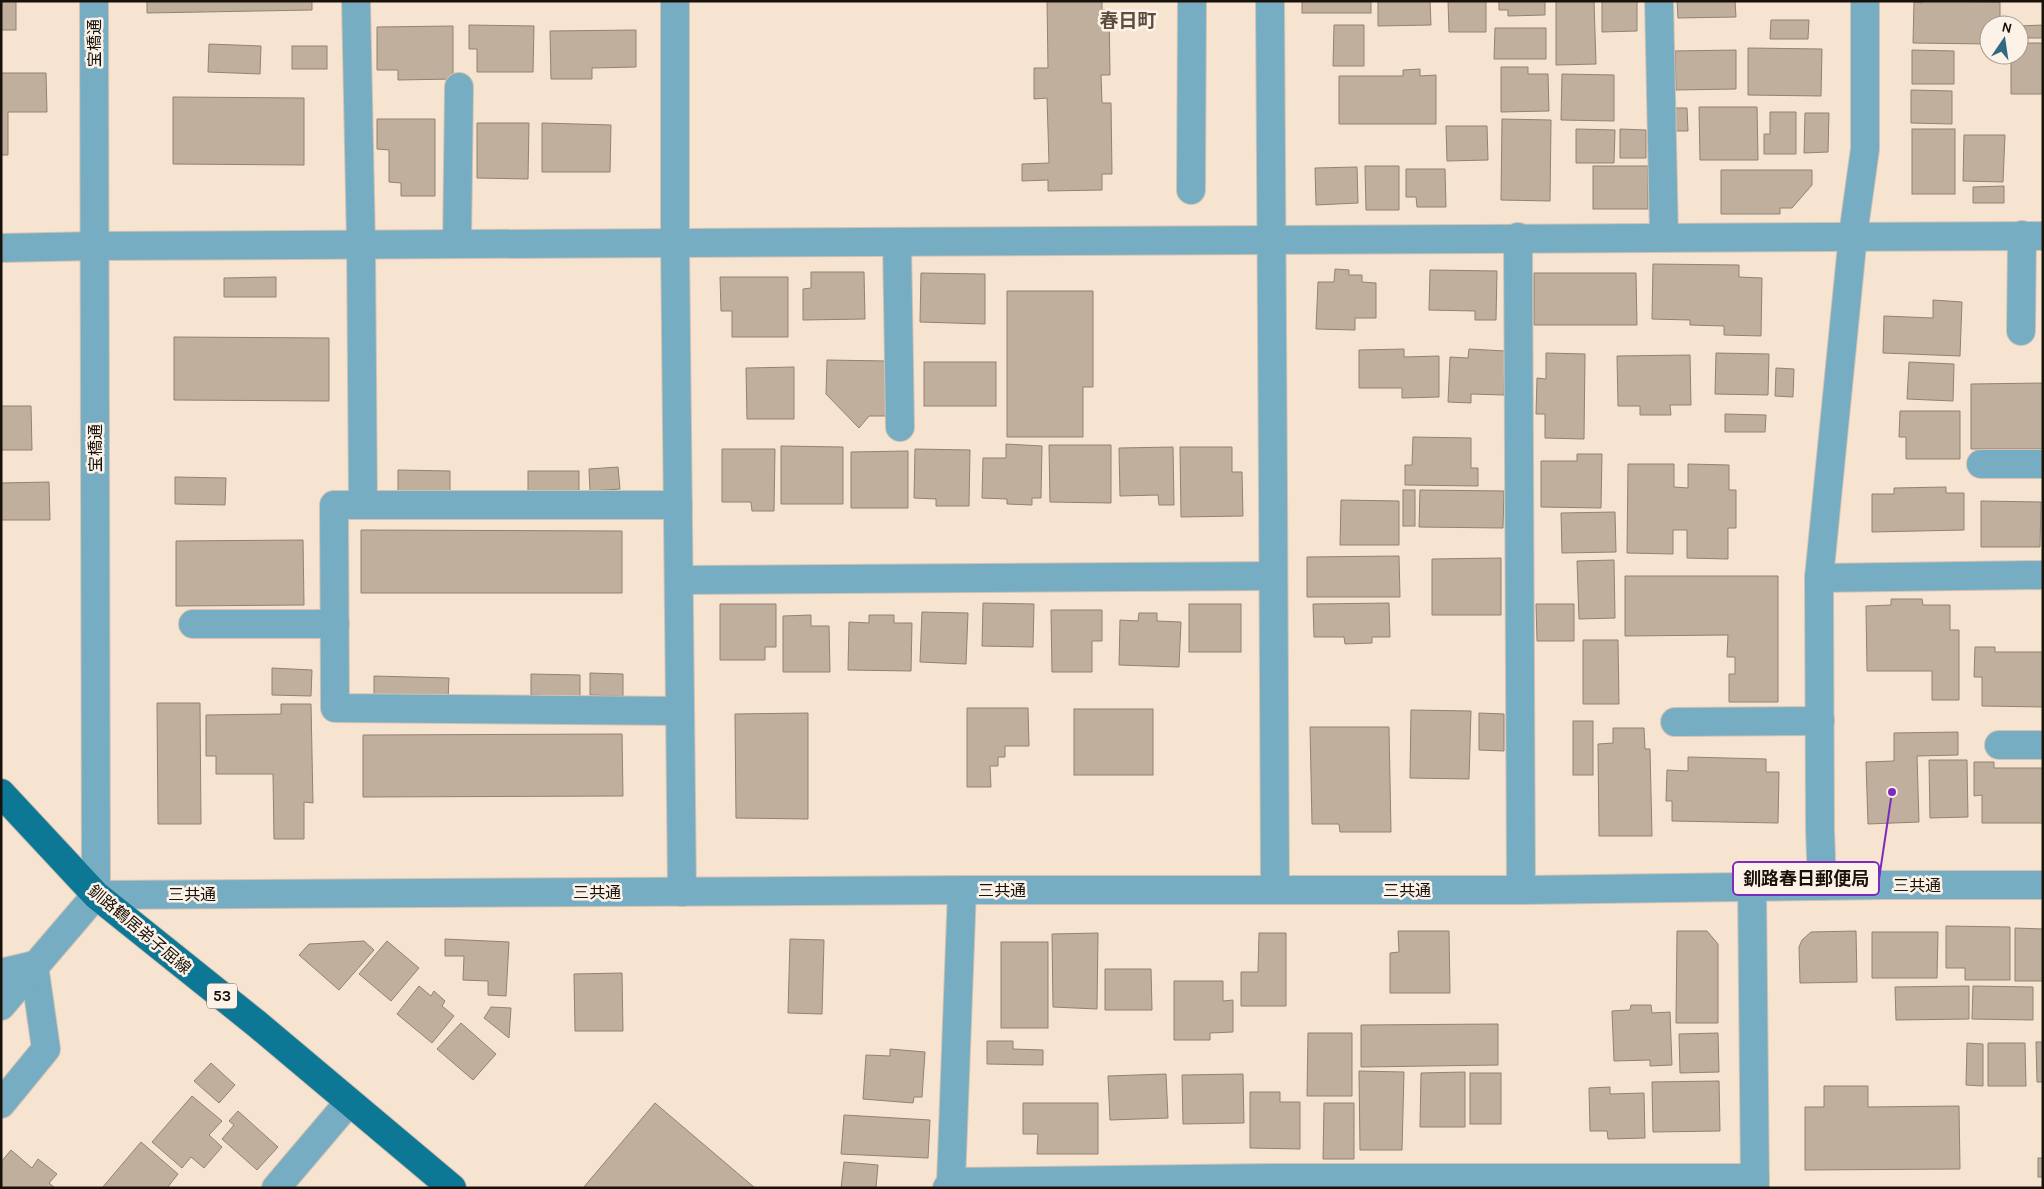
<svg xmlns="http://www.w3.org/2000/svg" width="2044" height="1189" font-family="Karla,'Noto Sans JP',sans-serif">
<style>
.building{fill:#c1af9e;stroke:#928271}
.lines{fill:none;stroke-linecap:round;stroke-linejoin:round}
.minor-casing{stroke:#d2c2b1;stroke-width:30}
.major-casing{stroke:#d2c2b1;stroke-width:30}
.minor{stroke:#77adc3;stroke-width:28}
.major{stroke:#0d7796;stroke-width:28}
.labels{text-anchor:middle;stroke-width:5;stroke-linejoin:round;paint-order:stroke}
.shield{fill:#fdf2e7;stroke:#5d554d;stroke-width:1}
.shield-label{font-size:15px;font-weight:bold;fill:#18120b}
.street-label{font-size:16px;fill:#18120b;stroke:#fdf2e7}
.quarter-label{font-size:19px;font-weight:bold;fill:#5c4d3e;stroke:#fdf2e7}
.leader{fill:none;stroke:#7b2cbf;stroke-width:2}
.callout-dot{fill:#7b2cbf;stroke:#fdf2e7;stroke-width:2}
.callout{fill:#fdf2e7;stroke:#7b2cbf;stroke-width:2}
.callout-label{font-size:18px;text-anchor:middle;font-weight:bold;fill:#18120b}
</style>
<rect width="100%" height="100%" fill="#f6e4d1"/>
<g class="building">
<rect x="1" y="1" width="15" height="29"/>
<polygon points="147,1 312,1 312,10 147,13"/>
<polygon points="1047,1 1102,1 1102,10 1109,10 1110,75 1101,75 1102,103 1111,103 1112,174 1102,174 1102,190 1048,191 1048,180 1022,181 1022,164 1049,163 1047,98 1034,99 1034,68 1048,68"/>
<rect x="1302" y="1" width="69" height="12"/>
<polygon points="1378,1 1430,1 1431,25 1378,26"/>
<polygon points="1448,1 1486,1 1486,32 1449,32"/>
<polygon points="1499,1 1545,1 1545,15 1508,16 1508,10 1499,10"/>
<polygon points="1556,1 1594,1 1596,64 1556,65"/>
<polygon points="1602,1 1637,1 1637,31 1602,32"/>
<polygon points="1677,1 1735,1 1736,17 1678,18"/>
<polygon points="1922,1 2000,2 2000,25 1989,25 1989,44 1913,43 1914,2 1922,3"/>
<polygon points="1771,20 1809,20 1808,39 1770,39"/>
<polygon points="469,25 534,26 533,72 477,72 477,49 469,49"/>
<polygon points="1334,25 1364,25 1364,66 1333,66"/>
<polygon points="2043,25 2043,38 2019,38 2019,26"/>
<polygon points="453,26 453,79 398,80 398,70 377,70 377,27"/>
<polygon points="1495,28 1546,28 1546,59 1494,59"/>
<polygon points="636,30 636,67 592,68 592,79 551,79 550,31"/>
<polygon points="2019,43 2043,43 2043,94 2011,94 2011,55 2019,55"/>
<polygon points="209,44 261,46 260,74 208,72"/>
<rect x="292" y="46" width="35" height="23"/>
<polygon points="1748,48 1822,49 1821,96 1748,95"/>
<polygon points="1736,50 1736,89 1676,90 1675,51"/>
<polygon points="1912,50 1954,51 1954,84 1912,84"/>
<polygon points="1501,67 1528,67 1528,74 1548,74 1549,111 1501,112"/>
<polygon points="1420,69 1420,76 1436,75 1436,124 1339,124 1339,76 1403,76 1403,70"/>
<polygon points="1,73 46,73 47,112 8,112 8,155 1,155"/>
<polygon points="1562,74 1614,75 1614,121 1561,120"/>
<polygon points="1911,90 1952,91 1952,124 1911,123"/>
<polygon points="173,97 304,98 304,165 173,164"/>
<polygon points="1699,107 1757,107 1758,160 1700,160"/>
<polygon points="1670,108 1687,108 1688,131 1671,131"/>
<polygon points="1770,112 1796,112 1796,154 1764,154 1764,134 1770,134"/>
<polygon points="1805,113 1829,113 1828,152 1804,153"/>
<polygon points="377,119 435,119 435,196 401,196 401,183 389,182 389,150 377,149"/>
<polygon points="1502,119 1551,120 1550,201 1501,200"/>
<polygon points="477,123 529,123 528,179 477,178"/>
<polygon points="542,123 611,125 610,172 542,172"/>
<polygon points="1446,126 1487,126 1488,160 1447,161"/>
<polygon points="1576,129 1615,130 1614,163 1576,163"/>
<polygon points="1620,129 1646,130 1646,158 1620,158"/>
<rect x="1912" y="129" width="43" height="65"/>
<polygon points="1964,135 2005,135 2003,182 1963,181"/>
<polygon points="1365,166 1399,166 1399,210 1366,210"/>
<rect x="1593" y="166" width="55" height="43"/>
<polygon points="1357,167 1358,203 1316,205 1315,168"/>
<polygon points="1406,169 1445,169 1446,207 1417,207 1416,197 1406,197"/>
<polygon points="1721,170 1812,170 1812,185 1792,208 1780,208 1780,214 1721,214"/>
<polygon points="2004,186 2004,203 1973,203 1973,187"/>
<polygon points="1653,264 1739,265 1739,277 1762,278 1761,336 1724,335 1724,326 1690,325 1690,320 1652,319"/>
<polygon points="1335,269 1349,270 1349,275 1362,275 1362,282 1376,283 1376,318 1355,318 1355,330 1316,329 1318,282 1334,282"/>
<polygon points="1430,270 1497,271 1496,320 1475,320 1475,311 1429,310"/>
<polygon points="811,272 864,272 865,319 803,320 803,289 811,288"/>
<polygon points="921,273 985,274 985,324 920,322"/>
<polygon points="1534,273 1636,273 1637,325 1534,325"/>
<polygon points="276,277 276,297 224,297 224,278"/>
<polygon points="720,277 788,277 788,337 732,337 732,311 721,311"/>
<polygon points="1007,291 1093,291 1093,387 1083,387 1083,437 1007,437"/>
<polygon points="1933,300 1962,302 1960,356 1883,353 1884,316 1933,318"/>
<polygon points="174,337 329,338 329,401 174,400"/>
<polygon points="1404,349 1404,357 1439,356 1439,397 1402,398 1402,388 1359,388 1359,350"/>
<polygon points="1469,349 1505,351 1504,395 1471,394 1471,403 1448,402 1450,357 1468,358"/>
<polygon points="1546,353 1585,354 1584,439 1545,438 1545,414 1536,414 1537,378 1546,379"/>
<polygon points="1716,353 1769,354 1768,395 1715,394"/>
<polygon points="1690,355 1691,405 1670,405 1671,415 1640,415 1640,406 1618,406 1617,356"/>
<polygon points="827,360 887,361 887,416 869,416 859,428 826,394"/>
<rect x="924" y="362" width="72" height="44"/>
<polygon points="1909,362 1954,364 1953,401 1907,399"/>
<polygon points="794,367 794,419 747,419 746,368"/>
<polygon points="1776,368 1794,369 1793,397 1775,396"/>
<polygon points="2043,383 2043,449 1971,449 1971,384"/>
<polygon points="1,406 31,406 32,450 1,450"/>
<polygon points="1900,411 1960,411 1960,459 1906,459 1906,437 1899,437"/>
<polygon points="1725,414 1766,415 1765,432 1725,432"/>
<polygon points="1413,437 1471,438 1471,468 1478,468 1478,486 1405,485 1405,465 1412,465"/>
<polygon points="1006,444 1042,446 1041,498 1032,498 1032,505 1007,504 1007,499 982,498 983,458 1006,458"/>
<polygon points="1049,445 1111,445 1111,503 1050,502"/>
<polygon points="781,446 843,447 843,504 781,504"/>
<polygon points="1173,447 1174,505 1159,505 1158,495 1120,496 1119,448"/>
<polygon points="1180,447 1232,447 1232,472 1242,472 1243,516 1181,517"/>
<polygon points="722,449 775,449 774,511 752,511 751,502 722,502"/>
<polygon points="915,449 970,450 969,506 936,506 936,499 914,498"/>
<polygon points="908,451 908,508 851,508 851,452"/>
<polygon points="1577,454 1602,454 1601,508 1541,507 1541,461 1577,461"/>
<polygon points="1628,464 1674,464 1674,487 1688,488 1688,464 1729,465 1729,490 1736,490 1736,528 1728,528 1728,559 1687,558 1687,530 1673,530 1673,554 1627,553"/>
<polygon points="618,467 620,489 590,491 589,469"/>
<polygon points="398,470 450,471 450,492 398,492"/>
<rect x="528" y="471" width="51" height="20"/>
<polygon points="175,477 226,478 225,505 175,504"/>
<polygon points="49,482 50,520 1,520 1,483"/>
<polygon points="1946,487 1946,493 1964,493 1964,530 1872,532 1872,494 1894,494 1894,488"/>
<rect x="1403" y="490" width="12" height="36"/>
<polygon points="1420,490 1504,491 1503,528 1419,527"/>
<polygon points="1341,500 1399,501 1399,545 1340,545"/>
<polygon points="1981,501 2041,502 2040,547 1981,547"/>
<polygon points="1615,512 1616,552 1562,553 1561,513"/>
<polygon points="361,530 622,531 622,593 361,593"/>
<polygon points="303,540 304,605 176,606 176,541"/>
<polygon points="1399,556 1400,597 1307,597 1307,557"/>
<polygon points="1501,558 1501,615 1432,615 1432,559"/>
<polygon points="1614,560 1615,618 1579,619 1577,561"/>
<polygon points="1625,576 1778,576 1778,702 1729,702 1729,674 1735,674 1735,657 1727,657 1728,635 1625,636"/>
<polygon points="1891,599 1922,599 1923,605 1950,605 1950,630 1959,630 1959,700 1932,700 1932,671 1867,671 1866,606 1891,605"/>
<polygon points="983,603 1034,604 1033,647 982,646"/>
<polygon points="1389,603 1390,637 1372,637 1372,643 1345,644 1344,637 1314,637 1313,604"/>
<polygon points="720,604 776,604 776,647 765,647 765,660 720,660"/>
<rect x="1189" y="604" width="52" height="48"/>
<polygon points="1536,604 1574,604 1574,641 1537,641"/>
<polygon points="1051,610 1102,610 1102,641 1092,641 1092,672 1052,672"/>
<polygon points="922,612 968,613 966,664 920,662"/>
<polygon points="1139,613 1157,613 1157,621 1181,622 1179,667 1119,665 1120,620 1138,621"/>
<polygon points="811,615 811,626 829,626 830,672 783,672 783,616"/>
<polygon points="869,615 894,615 894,623 912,623 911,671 848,670 849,622 869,623"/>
<polygon points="1583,640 1618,640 1619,704 1583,704"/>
<polygon points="1975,647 1995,647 1995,652 2043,652 2043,707 1982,706 1982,677 1974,677"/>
<polygon points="272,668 312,670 311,696 272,695"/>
<polygon points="590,673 623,674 623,696 590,695"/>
<polygon points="531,674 580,675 580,697 531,695"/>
<polygon points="374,676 449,678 448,700 374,697"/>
<polygon points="157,703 200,703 201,824 158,824"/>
<polygon points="281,704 311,704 313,803 304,802 304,839 274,839 273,774 216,774 216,756 206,756 206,715 281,714"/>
<polygon points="967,708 1028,708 1029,746 1005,746 1005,757 998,757 998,766 990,766 991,787 967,787"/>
<rect x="1074" y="709" width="79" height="66"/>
<polygon points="1411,710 1471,711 1469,779 1410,778"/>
<polygon points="808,713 808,819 736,818 735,714"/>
<polygon points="1479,713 1504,714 1504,751 1479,750"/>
<rect x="1573" y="721" width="20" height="54"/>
<polygon points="1310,727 1389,727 1391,832 1340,832 1339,824 1312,824"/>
<polygon points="1613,728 1644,728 1645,749 1650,749 1652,836 1599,836 1598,744 1613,743"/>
<polygon points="1958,732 1958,755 1917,756 1919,822 1868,824 1866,762 1894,761 1894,733"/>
<polygon points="622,734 623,796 363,797 363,735"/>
<polygon points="1688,757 1766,759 1766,772 1779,772 1778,823 1672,821 1672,801 1666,801 1667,770 1688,771"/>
<polygon points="1929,760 1967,760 1968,817 1930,818"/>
<polygon points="1974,762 1994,762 1994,768 2043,768 2043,823 1982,823 1982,795 1974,796"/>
<polygon points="1946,926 2010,927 2010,980 1965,980 1965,968 1946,968"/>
<polygon points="2015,928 2043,929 2043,981 2015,981"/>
<polygon points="1398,931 1449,931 1450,993 1390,993 1390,953 1399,952"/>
<polygon points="1677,931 1707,931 1718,944 1718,1023 1676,1023"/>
<polygon points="1856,931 1857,982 1800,983 1799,947 1802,940 1811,932"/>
<polygon points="1872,932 1938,932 1937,978 1872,978"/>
<polygon points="1098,933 1097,1009 1053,1007 1052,934"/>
<polygon points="1259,933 1286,933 1286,1006 1241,1006 1241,972 1258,972"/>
<polygon points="445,939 509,942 506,996 488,995 488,981 463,980 464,956 445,956"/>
<polygon points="790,939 824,940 822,1014 788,1013"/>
<polygon points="364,941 374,950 339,990 299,955 309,944"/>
<polygon points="387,941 419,968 391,1001 359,974"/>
<rect x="1001" y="942" width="47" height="86"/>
<polygon points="1105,969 1151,969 1152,1010 1105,1010"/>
<polygon points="622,973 623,1031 575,1031 574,974"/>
<polygon points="1174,981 1223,981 1223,1001 1233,1000 1233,1032 1210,1033 1210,1040 1174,1040"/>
<polygon points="419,986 431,996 434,991 445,1001 442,1006 454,1016 432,1043 397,1014"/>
<polygon points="1969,986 1969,1019 1896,1020 1895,987"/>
<polygon points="1973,986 2033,987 2033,1020 1972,1019"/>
<polygon points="1631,1005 1651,1005 1652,1013 1670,1012 1672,1065 1650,1066 1650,1060 1614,1061 1612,1011 1630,1010"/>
<polygon points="491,1007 511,1008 509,1038 484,1018"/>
<polygon points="461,1023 496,1054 473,1080 437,1049"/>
<polygon points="1498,1024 1498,1065 1361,1067 1361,1025"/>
<polygon points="1308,1033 1352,1033 1352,1096 1307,1096"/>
<polygon points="1718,1033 1719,1072 1680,1073 1679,1034"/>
<polygon points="987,1041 1013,1041 1013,1049 1043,1050 1043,1065 987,1064"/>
<polygon points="2036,1042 2043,1042 2043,1082 2037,1082"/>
<polygon points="1967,1043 1983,1044 1983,1086 1966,1085"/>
<polygon points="1988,1043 2025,1043 2026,1086 1988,1086"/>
<polygon points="890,1049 925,1052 922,1097 914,1097 913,1103 863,1099 866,1055 890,1056"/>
<polygon points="211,1063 235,1085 219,1103 194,1081"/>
<polygon points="1359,1071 1404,1072 1402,1150 1360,1150"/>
<polygon points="1465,1072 1465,1127 1420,1127 1421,1073"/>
<rect x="1470" y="1073" width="31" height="51"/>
<polygon points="1166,1074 1168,1118 1110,1120 1108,1076"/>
<polygon points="1243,1074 1244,1123 1183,1124 1182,1075"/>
<polygon points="1719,1081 1720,1131 1653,1132 1652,1082"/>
<polygon points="1824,1086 1868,1086 1868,1107 1959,1106 1960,1169 1805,1170 1805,1107 1824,1107"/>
<polygon points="1610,1087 1610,1094 1644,1093 1645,1138 1608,1139 1607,1131 1590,1131 1589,1088"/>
<polygon points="1250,1092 1280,1092 1280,1102 1300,1102 1300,1149 1250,1148"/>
<polygon points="192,1096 222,1121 209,1135 222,1147 204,1168 191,1157 182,1168 152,1142"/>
<polygon points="655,1103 755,1188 583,1188"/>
<polygon points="1023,1103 1098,1103 1098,1154 1037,1154 1038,1134 1023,1134"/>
<polygon points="1324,1103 1354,1103 1354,1159 1323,1159"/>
<polygon points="238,1111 278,1147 257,1170 222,1139 234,1125 229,1121"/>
<polygon points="844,1115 930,1120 928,1158 841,1154"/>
<polygon points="141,1142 178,1174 167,1188 102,1188"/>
<polygon points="11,1150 32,1168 38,1159 57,1174 49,1183 55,1188 1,1188 1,1162"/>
<rect x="2038" y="1158" width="5" height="19"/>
<polygon points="844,1162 878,1165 876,1188 841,1188"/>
</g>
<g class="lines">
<defs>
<g id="minor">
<polyline points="94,1 96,895"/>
<polyline points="356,1 361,244 363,505"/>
<polyline points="675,1 675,244 682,892"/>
<path d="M1270 1C1274 297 1272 593 1275 889"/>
<polyline points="1659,1 1664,236"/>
<polyline points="1191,190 1192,1"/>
<polyline points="1518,237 1521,890"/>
<polyline points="897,242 900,427"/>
<polyline points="457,244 459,87"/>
<polyline points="1,248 95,246 2043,236"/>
<polyline points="2021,331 2022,235"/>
<polyline points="1981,464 2043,464"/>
<polyline points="678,505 334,505 335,708 680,711"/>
<polyline points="1819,578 2043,575"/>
<polyline points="679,580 1272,576"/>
<polyline points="193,624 335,624"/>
<polyline points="1675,722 1820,721"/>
<polyline points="1999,745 2043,745"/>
<polyline points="1822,886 1820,829 1819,578 1853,235 1865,149 1865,1"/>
<polyline points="1752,887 1755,1188"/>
<polyline points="1,973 34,965 46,1049 1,1104"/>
<polyline points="1,1006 96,895 962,890 1521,890 1884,885 2043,885"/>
<polyline points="951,1182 1270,1178 1755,1178"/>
<polyline points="276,1188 349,1102"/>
<polyline points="947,1188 951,1182 962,890"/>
</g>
<polyline id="major" points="1,793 96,895 257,1024 452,1188"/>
</defs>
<use href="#minor" class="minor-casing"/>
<use href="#major" class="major-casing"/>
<use href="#minor" class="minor"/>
<use href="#major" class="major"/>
</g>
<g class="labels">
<rect class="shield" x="207" y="983.5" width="30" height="25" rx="4"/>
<g class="shield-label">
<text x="222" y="1001">53</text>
</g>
<g class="street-label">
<text transform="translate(94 43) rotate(-90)" y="6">宝橋通</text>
<text transform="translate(95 448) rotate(-90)" y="6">宝橋通</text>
<text x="1917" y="891">三共通</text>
<text x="1002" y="896">三共通</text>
<text x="1407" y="896">三共通</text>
<text x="597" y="898">三共通</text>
<text x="192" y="900">三共通</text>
<text transform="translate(140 929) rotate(40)" y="6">釧路鶴居弟子屈線</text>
</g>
<g class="quarter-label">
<text x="1128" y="27">春日町</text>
</g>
</g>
<path class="leader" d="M1892 792L1879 879"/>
<circle class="callout-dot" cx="1892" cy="792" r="5"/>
<rect class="callout" x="1733" y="862" width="146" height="33" rx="5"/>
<g class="callout-label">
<text x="1806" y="885">釧路春日郵便局</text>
</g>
<rect width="2044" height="1189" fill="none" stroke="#18120b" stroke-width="5"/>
<g transform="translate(2004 40) rotate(13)"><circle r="24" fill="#fdf2e7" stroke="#a1988f"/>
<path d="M0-4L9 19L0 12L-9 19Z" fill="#2e6b82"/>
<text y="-8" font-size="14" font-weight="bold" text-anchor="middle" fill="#18120b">N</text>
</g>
</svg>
